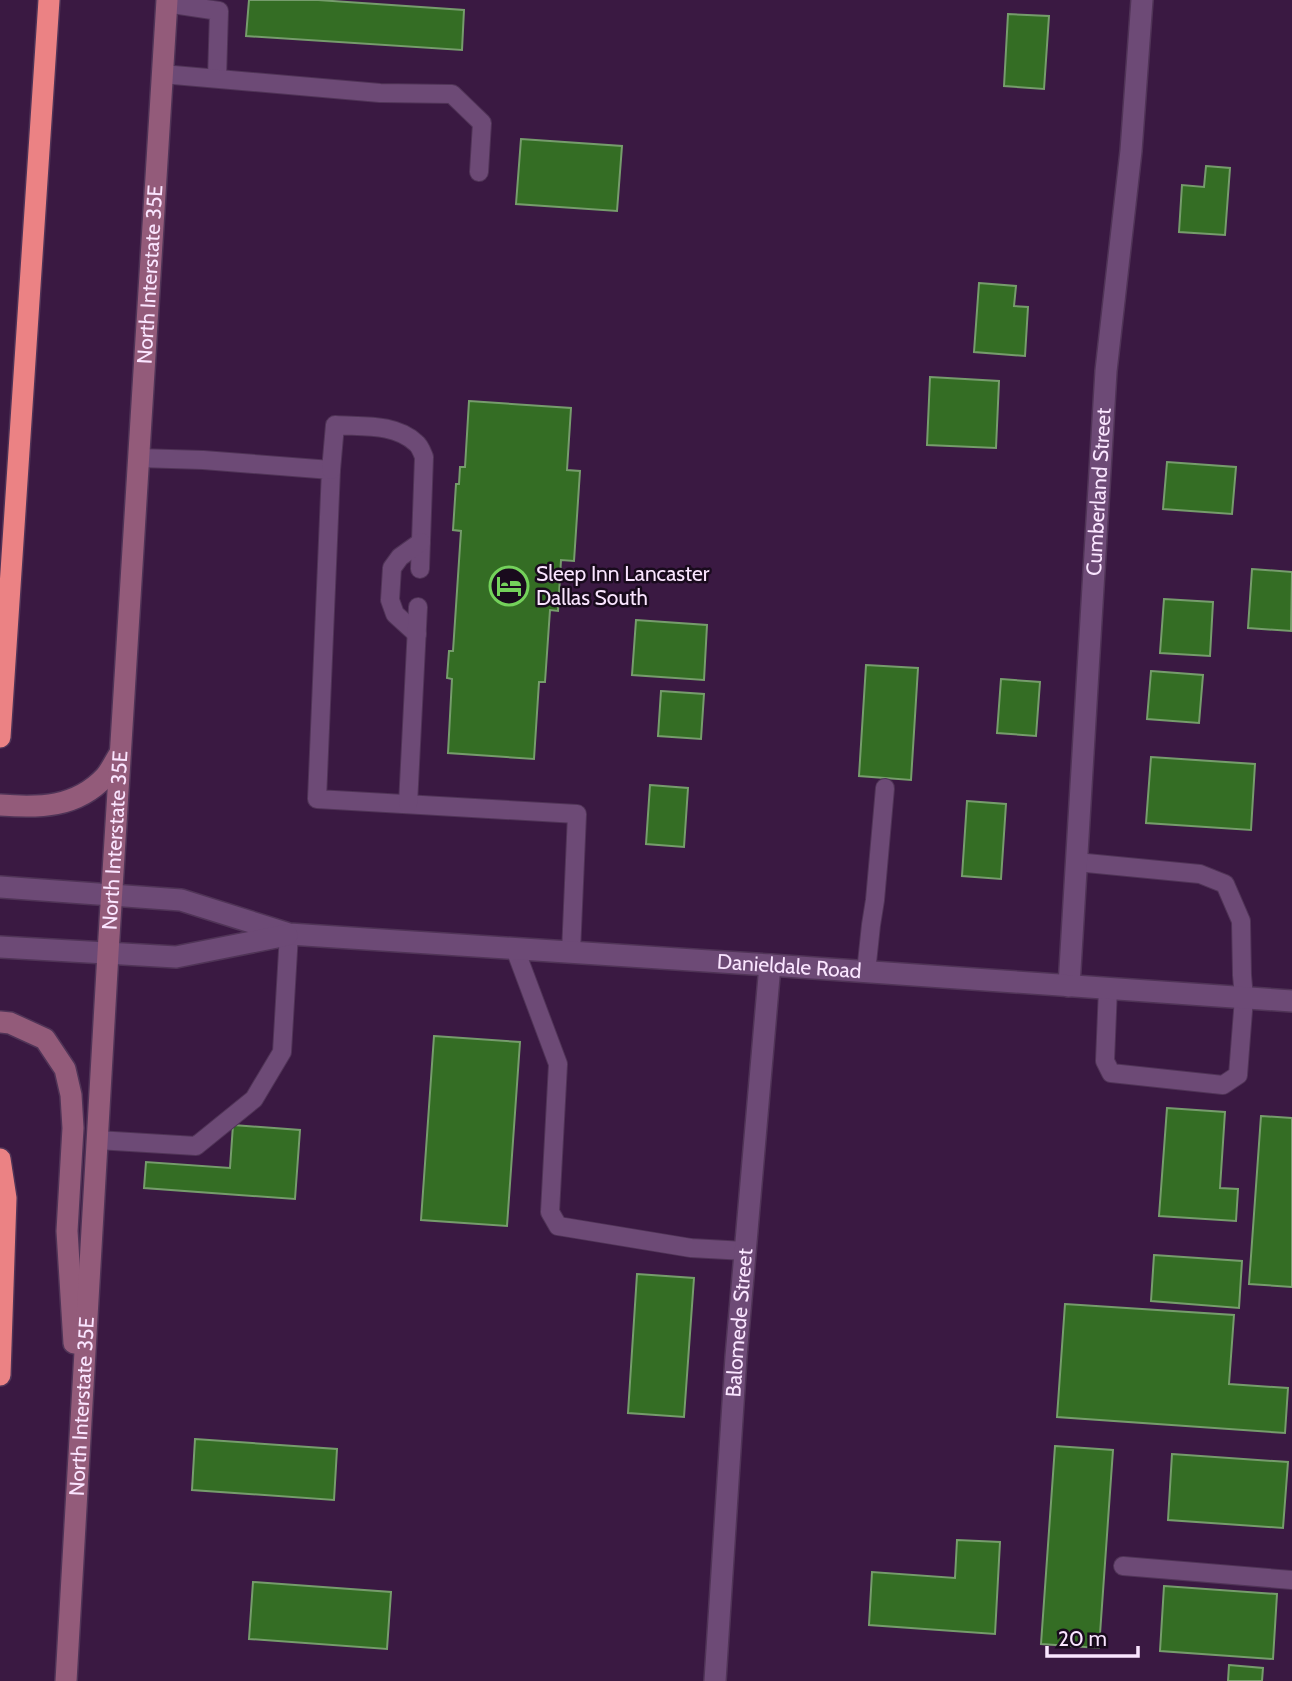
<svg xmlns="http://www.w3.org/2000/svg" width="1292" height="1681" font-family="Cabin,sans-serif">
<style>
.building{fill:#346d24;stroke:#769c6c;stroke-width:2}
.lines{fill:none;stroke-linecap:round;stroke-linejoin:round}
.service-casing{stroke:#503457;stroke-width:20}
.minor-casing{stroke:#503457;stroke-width:24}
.tertiary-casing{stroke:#503457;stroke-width:24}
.secondary-casing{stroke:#503457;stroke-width:24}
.motorway-casing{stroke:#503457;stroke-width:24}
.service{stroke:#6d4a76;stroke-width:18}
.minor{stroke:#6d4a76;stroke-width:21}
.tertiary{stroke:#6d4a76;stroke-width:21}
.secondary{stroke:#935b7a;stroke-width:21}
.motorway{stroke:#eb8284;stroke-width:21}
.labels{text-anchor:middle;stroke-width:5;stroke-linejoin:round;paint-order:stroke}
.street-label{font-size:21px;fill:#fae5ff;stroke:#190b1d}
.poi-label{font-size:21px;fill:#fae5ff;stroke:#190b1d;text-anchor:start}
</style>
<rect width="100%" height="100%" fill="#3a1942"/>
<g class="building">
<polygon points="249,0 318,0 464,10 462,50 246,36"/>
<polygon points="1008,14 1049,16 1044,89 1004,86"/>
<polygon points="521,139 622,146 617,211 516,204"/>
<polygon points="1206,166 1230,168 1225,235 1179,232 1182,185 1204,187"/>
<polygon points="979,283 1016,286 1014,306 1028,307 1025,356 974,352"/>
<polygon points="930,377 999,381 996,448 927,445"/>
<polygon points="469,401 571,408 567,470 580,471 574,561 561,560 558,611 550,610 545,682 539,682 534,759 448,753 452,679 447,678 449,651 453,651 461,531 453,530 456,484 459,484 460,467 465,467"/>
<polygon points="1167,462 1236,467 1232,514 1163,509"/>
<polygon points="1252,569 1292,572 1291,631 1248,628"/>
<polygon points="1164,599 1213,602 1210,656 1160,653"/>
<polygon points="636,620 707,625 704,680 632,675"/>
<polygon points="866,665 918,668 911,780 859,776"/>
<polygon points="1151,671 1203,675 1199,723 1147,719"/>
<polygon points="1001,679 1040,682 1036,736 997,733"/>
<polygon points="661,691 704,694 701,739 658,736"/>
<polygon points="1151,757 1255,764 1251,830 1146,823"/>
<polygon points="650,785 688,788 684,847 646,844"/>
<polygon points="967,801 1006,804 1001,879 962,876"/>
<polygon points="434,1036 520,1042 507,1226 421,1220"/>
<polygon points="1167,1108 1225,1112 1220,1188 1238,1189 1236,1221 1159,1216"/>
<polygon points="1261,1116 1292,1118 1292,1287 1249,1284"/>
<polygon points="233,1125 300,1130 295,1199 144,1188 146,1162 230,1168"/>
<polygon points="1154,1255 1242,1261 1239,1308 1151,1301"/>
<polygon points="637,1274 694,1278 684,1417 628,1413"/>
<polygon points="1065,1304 1234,1315 1229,1384 1288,1388 1285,1433 1057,1417"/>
<polygon points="195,1439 337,1449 334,1500 192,1490"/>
<polygon points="1055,1446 1113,1450 1099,1648 1041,1644"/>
<polygon points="1172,1454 1288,1462 1283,1528 1168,1520"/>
<polygon points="957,1540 1000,1542 995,1634 869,1625 872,1572 955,1578"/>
<polygon points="253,1582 391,1592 387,1649 249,1639"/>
<polygon points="1164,1586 1277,1594 1273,1659 1160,1651"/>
<polygon points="1229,1665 1263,1668 1262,1681 1228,1681"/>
</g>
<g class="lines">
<defs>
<g id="service">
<polyline points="166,3 219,11 217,78"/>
<polyline points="162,74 380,93 452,94 482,123 479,172"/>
<polyline points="139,458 203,460 331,470 317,799 577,814 571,952"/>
<path d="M331 470 335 425C362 427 395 423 416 443 420 446 422 452 424 457L420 569"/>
<polyline points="417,634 395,614 390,600 392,568 400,557 421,542"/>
<polyline points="408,804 418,607"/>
<polyline points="1076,862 1200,874 1225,884 1241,921 1242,975 1244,998 1238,1075 1223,1085 1111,1073 1105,1061 1108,988"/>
<polyline points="515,949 558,1064 550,1212 558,1226 691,1248 745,1251"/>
<polyline points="866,972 871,925 875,900 885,788"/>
<polyline points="97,1140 196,1146 254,1099 282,1052 289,934"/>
<polyline points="1123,1566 1292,1580"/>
</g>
<g id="minor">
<path id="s1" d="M1069 986 1106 371 1131 151 1142 0"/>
<path id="s2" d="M715 1681 736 1357 770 965"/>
</g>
<g id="tertiary">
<path id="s3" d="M0 887 181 900 289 934 770 965 1292 1001"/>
<polyline points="0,947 176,957 287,935"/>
</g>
<g id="secondary">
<path d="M0 805C39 808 76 808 105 777 111 770 115 761 120 753"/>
<polyline points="0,1022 10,1023 45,1039 65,1069 71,1095 73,1128 67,1231 74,1343"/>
<path id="s4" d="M66 1681 108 953 167 0"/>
</g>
<g id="motorway">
<polyline points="0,737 49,0"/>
<polyline points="0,1159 6,1198 0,1375"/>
</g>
</defs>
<use href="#service" class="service-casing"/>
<use href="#minor" class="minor-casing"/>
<use href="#tertiary" class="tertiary-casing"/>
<use href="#secondary" class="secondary-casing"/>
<use href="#motorway" class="motorway-casing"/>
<use href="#service" class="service"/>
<use href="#minor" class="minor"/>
<use href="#tertiary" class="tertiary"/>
<use href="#secondary" class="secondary"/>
<use href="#motorway" class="motorway"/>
</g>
<defs>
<symbol id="hotel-ring" viewBox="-11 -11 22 22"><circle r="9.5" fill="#190b1d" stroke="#74d25b" stroke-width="1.5"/><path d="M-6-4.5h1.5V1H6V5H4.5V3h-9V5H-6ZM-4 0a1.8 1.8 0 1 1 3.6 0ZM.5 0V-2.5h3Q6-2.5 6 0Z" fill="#74d25b"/></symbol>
</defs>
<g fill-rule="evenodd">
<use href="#hotel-ring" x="487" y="564" width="44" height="44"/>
</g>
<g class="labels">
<g class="street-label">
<text dy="7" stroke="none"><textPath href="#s4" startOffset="1409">North Interstate 35E</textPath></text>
<text dy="7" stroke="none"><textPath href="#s1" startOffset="495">Cumberland Street</textPath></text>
<text dy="7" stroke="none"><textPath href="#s4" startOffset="842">North Interstate 35E</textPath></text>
<text dy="7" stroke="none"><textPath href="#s3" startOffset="796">Danieldale Road</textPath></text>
<text dy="7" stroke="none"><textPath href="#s2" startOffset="359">Balomede Street</textPath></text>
<text dy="7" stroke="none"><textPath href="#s4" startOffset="275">North Interstate 35E</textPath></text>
</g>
<g class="poi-label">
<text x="536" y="581">Sleep Inn Lancaster<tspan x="536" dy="24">Dallas South</tspan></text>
</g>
</g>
<path d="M1047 1646v10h91v-10" fill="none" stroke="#fae5ff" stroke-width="3.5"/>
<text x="1058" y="1646" font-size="21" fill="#fae5ff" stroke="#190b1d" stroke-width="5" paint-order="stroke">20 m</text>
</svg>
